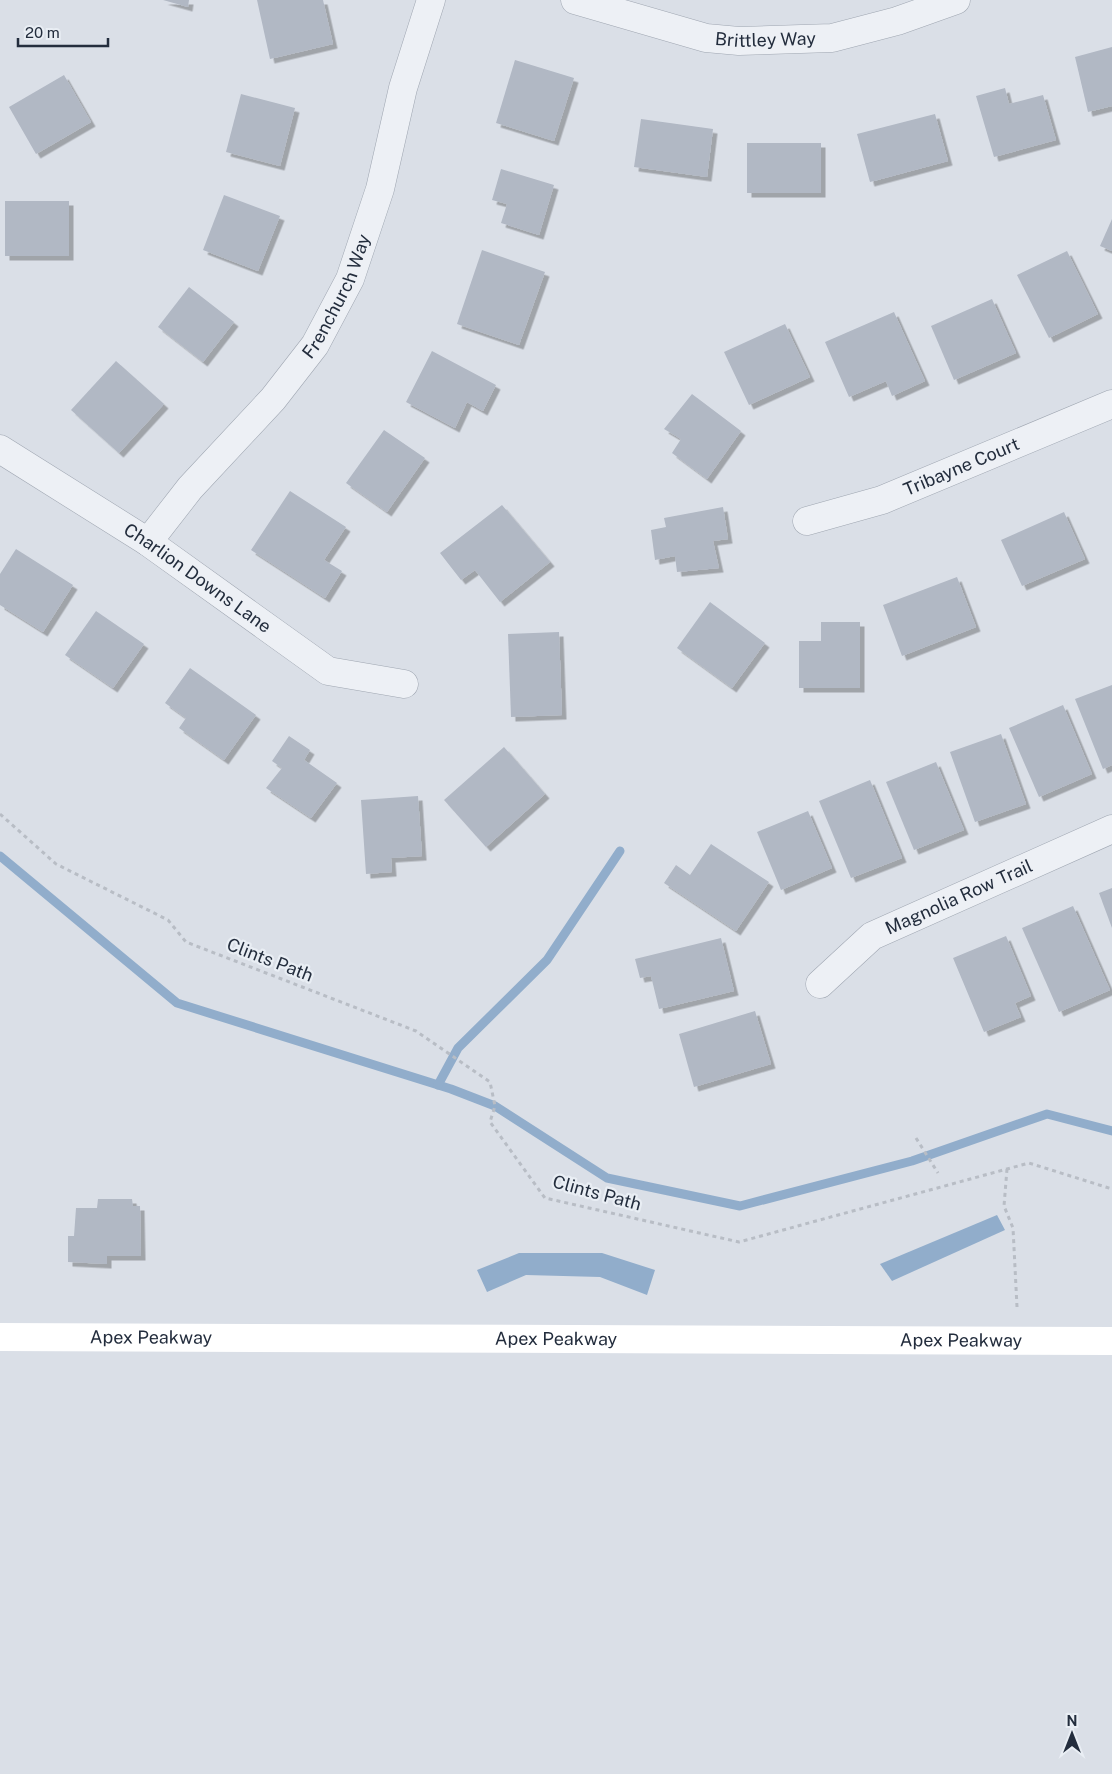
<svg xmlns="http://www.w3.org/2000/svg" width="1112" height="1774" font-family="'Public Sans',sans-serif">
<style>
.water{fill:#91adcb}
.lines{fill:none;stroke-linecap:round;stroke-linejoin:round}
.stream{stroke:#91adcb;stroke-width:9}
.building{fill:#b1b8c4;filter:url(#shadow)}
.street-casing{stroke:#9fa6b1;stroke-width:29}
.path{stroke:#b8bdc5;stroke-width:3;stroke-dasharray:4 4;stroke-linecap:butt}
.street{stroke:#edf0f5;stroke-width:28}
.secondary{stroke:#fff;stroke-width:28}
.labels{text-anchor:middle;stroke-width:4.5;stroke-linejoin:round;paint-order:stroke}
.street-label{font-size:18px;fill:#232d3d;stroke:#e9eef4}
</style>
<defs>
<filter id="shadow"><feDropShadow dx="4.5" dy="4.5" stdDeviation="0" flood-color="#0004"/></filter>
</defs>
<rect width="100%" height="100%" fill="#dadfe7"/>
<g class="water">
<polygon points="997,1215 1005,1230 892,1281 880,1264"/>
<polygon points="519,1253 602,1253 655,1270 647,1295 600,1277 526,1275 487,1292 477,1270"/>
</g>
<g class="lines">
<g class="stream">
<polyline points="0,856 177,1003 451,1089 495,1106 607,1178 740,1206 912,1161 1047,1114 1112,1131"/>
<polyline points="438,1085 458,1048 547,960 620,851"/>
</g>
</g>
<g class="building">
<polygon points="163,0 189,0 188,7"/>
<polygon points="257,0 323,0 333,44 270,59"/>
<polygon points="1112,47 1112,106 1088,112 1075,57"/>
<polygon points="515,60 574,78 554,141 496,123"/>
<polygon points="64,75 91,122 36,154 9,107"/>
<polygon points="1005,88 1009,104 1043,95 1056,140 994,157 976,96"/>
<polygon points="241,94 295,108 280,166 226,152"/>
<polygon points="935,114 948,161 870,182 857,134"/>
<polygon points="641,119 713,129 707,177 634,167"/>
<rect x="747" y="143" width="74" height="50"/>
<polygon points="501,169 554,185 539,235 501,223 507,204 492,200"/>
<polygon points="224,195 280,216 258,271 203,250"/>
<rect x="5" y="201" width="64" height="55"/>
<polygon points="1112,219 1112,251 1100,246"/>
<polygon points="482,250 545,272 519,345 457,324"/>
<polygon points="1067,251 1098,314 1049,338 1017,275"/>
<polygon points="189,287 234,322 203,362 158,327"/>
<polygon points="992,299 1016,353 954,380 931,326"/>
<polygon points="894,312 925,381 892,396 886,381 849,397 825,342"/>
<polygon points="785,324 810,377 749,405 724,352"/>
<polygon points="432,351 496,385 483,411 467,402 455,428 406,402"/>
<polygon points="116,361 164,404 119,453 71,410"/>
<polygon points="692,394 741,431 707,479 672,453 681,439 664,429"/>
<polygon points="384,430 425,458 387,512 346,483"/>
<polygon points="290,491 346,527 324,560 342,571 325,598 251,550"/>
<polygon points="502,505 550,562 500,602 475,570 461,580 440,553"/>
<polygon points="723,507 728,539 713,541 719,568 677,572 675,556 655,560 651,530 666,527 664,518"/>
<polygon points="1064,512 1085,559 1022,586 1001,540"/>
<polygon points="16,549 73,585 43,632 0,605 0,574"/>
<polygon points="957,577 976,627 902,656 883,605"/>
<polygon points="710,602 765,643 732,688 677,648"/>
<polygon points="96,611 144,644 113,688 65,655"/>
<polygon points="821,622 860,622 860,688 799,688 799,641 821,641"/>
<polygon points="559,632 562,715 511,717 508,634"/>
<polygon points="190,668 256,715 224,760 179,728 186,718 165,703"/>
<polygon points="1112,685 1112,765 1103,769 1075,699"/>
<polygon points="1063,705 1092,774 1039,797 1009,728"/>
<polygon points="1001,734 1026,804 975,822 950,752"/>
<polygon points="289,736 310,750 304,760 337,783 311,818 266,788 282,768 272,761"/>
<polygon points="504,747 545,794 486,847 444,800"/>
<polygon points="936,762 964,830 914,850 886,782"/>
<polygon points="870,780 902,858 851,878 819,801"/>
<polygon points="418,796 422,856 391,858 392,872 366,874 361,800"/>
<polygon points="808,811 832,868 781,890 757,832"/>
<polygon points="711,844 769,882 736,931 664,883 676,865 690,875"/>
<polygon points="1112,888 1112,928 1099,893"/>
<polygon points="1073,906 1110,990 1059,1012 1022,928"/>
<polygon points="1006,936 1031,996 1015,1003 1021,1017 984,1032 953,958"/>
<polygon points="721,938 734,991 659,1009 651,976 640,978 635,959"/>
<polygon points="755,1011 771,1064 694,1087 679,1034"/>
<polygon points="98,1199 132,1199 133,1206 140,1206 141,1256 107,1256 107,1264 68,1262 68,1236 74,1236 76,1208 97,1208"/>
</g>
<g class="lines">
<defs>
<g id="street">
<path id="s1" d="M575 0 706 38 739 41 832 38 897 21 956 0"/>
<path id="s2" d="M0 449 148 542 328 671 404 684"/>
<path id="s3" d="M807 521 882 500 1112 404"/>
<path id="s4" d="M148 542 190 488 273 399 315 345 350 279 380 189 403 88 431 0"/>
<path id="s5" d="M820 984 872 936 1112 829"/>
</g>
</defs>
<use href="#street" class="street-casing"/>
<g class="path">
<polyline points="0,814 56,864 168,920 186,942 416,1031 490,1082 495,1106 490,1122 545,1198 739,1242 1029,1163 1112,1189"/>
<polyline points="916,1138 938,1173"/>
<polyline points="1007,1169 1004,1206 1013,1228 1017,1307"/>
</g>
<use href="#street" class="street"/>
<path class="secondary" id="s6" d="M0 1337 1112 1341"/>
</g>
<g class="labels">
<g class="street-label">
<text dy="6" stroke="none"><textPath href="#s1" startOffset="196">Brittley Way</textPath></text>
<text dy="6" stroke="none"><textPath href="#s4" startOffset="312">Frenchurch Way</textPath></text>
<text dy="6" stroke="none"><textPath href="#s3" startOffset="164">Tribayne Court</textPath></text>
<text dy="6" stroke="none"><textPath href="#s2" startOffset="236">Charlion Downs Lane</textPath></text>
<text dy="6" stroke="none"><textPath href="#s5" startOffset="166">Magnolia Row Trail</textPath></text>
<text transform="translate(270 960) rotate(21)" y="6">Clints Path</text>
<text transform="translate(597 1193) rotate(15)" y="6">Clints Path</text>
<text dy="6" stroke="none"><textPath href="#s6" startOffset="151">Apex Peakway</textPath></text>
<text dy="6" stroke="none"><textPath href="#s6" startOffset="556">Apex Peakway</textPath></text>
<text dy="6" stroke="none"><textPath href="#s6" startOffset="961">Apex Peakway</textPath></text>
</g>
</g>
<g transform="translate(1072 1734)" stroke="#e9eef4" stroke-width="4" paint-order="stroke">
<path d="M0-4L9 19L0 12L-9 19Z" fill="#232d3d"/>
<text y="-8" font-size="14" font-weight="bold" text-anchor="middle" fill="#232d3d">N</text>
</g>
<path d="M18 38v8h90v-8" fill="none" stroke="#232d3d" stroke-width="2.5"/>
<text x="25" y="38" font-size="15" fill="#232d3d" stroke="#e9eef4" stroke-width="4" paint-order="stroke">20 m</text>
</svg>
